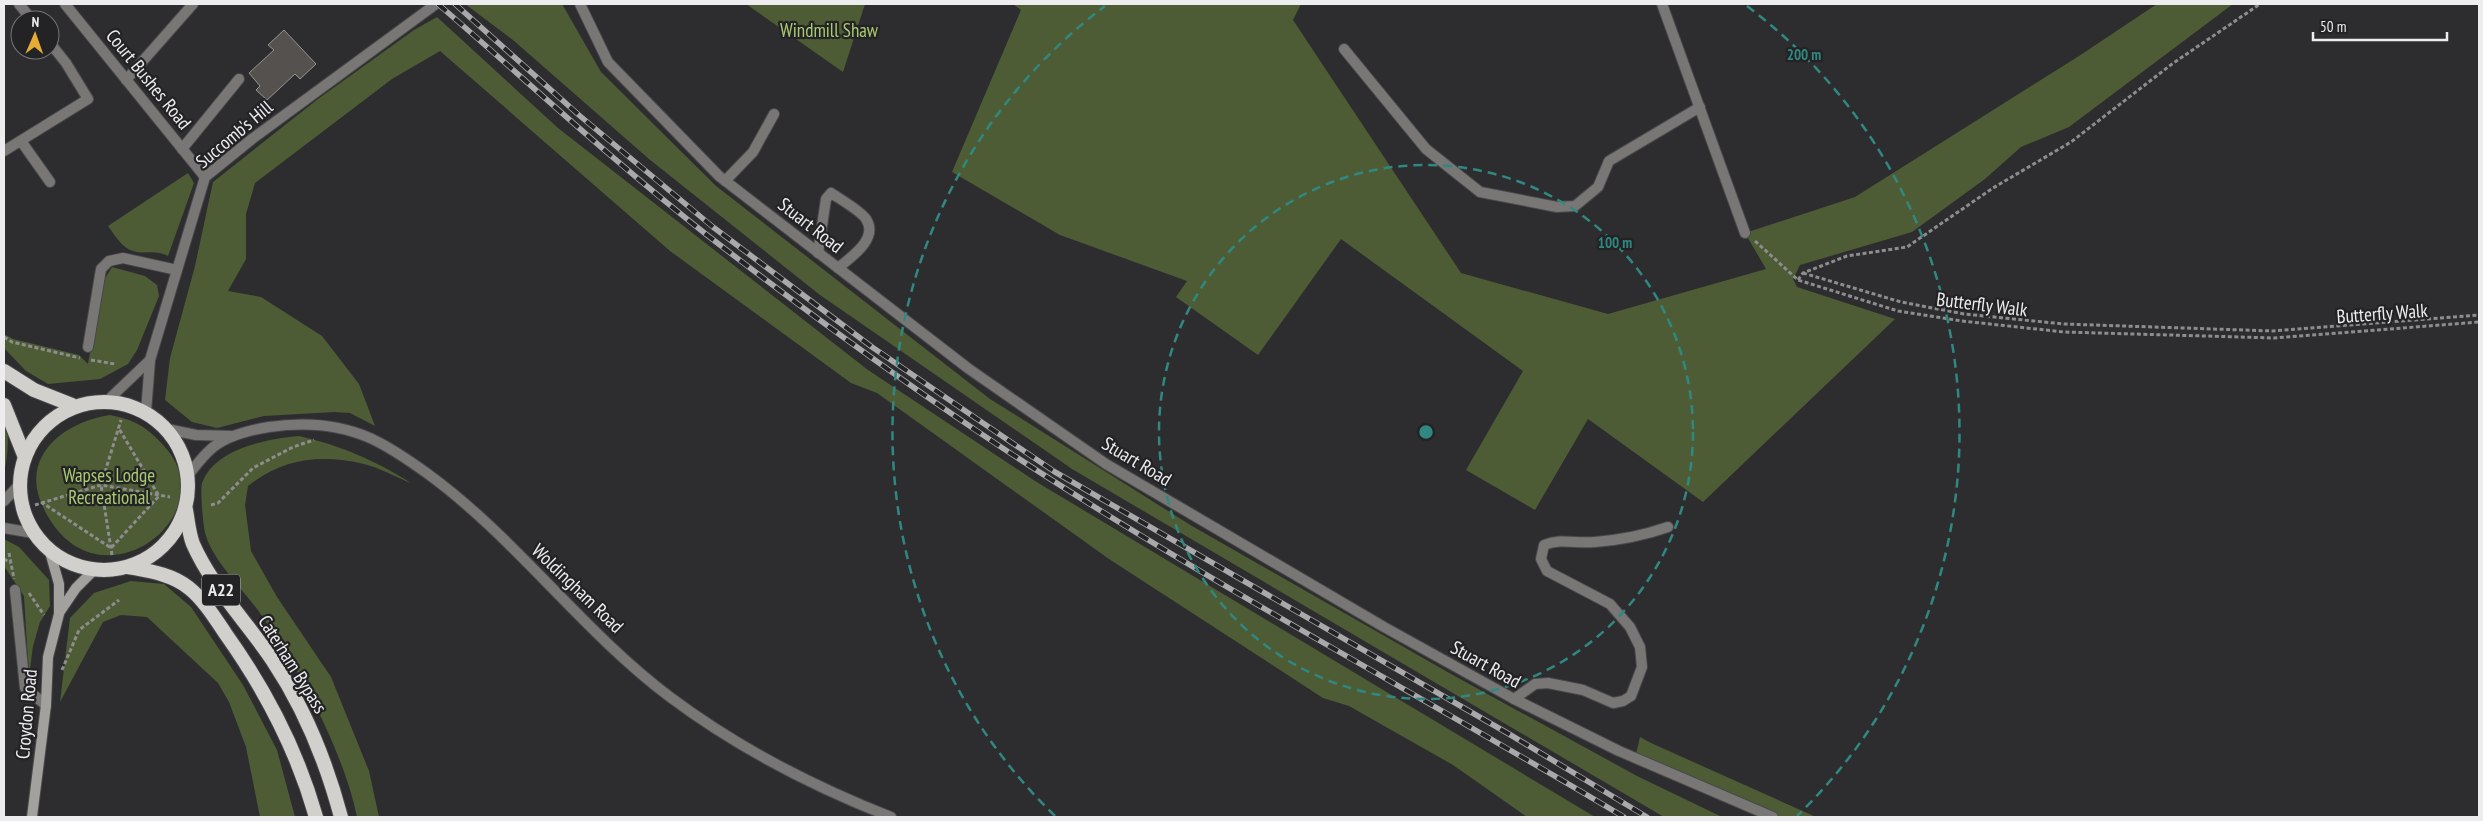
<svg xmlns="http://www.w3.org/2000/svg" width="2483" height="821" font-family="'PT Sans Narrow',sans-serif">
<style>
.green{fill:#4d5c34}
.building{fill:#55514f;stroke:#979491}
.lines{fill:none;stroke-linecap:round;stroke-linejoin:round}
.service-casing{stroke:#48484b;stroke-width:12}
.minor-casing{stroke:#48484b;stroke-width:12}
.tertiary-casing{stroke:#48484b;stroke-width:12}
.secondary-casing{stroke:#48484b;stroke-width:12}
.trunk-casing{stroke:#48484b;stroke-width:16}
.path{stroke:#8d8d8f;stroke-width:3;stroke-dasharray:4 2.5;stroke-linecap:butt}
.service{stroke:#787775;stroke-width:10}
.minor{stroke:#787775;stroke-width:10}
.tertiary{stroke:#787775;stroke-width:10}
.secondary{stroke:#a2a19e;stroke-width:10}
.trunk{stroke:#d2d0cc;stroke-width:14}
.rail-casing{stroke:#a9a9ab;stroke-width:5.5}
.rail{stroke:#232326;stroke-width:4;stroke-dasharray:11;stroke-linecap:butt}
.ring{fill:none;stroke:#308881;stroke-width:2.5;stroke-dasharray:9 6}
.labels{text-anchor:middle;stroke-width:4.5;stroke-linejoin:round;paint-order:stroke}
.shield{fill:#232326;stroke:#b0b0b3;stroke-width:1}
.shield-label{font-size:18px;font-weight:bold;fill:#ededef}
.park-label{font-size:19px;fill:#aacc70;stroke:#232326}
.street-label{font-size:19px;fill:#ededef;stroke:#232326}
.centre{fill:#308881;stroke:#232326;stroke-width:2.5}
.ring-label{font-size:15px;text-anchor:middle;font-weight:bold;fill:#308881;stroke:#232326;stroke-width:4.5;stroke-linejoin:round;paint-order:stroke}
</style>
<rect width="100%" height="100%" fill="#2d2d30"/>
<g class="green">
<polygon points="465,4 562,4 601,72 716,186 990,399 1192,526 1451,674 1637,776 1722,817 1664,817 1072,469 820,295 649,159 513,40"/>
<polygon points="746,4 865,4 843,72"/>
<polygon points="1013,4 1301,4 1293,20 1461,273 1608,314 1766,269 1745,233 1855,197 2079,56 2157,4 2233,4 2069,127 2021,147 1985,179 1912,232 1800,265 1793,279 1797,287 1895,319 1703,502 1588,419 1535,510 1466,470 1523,371 1341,239 1258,355 1176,297 1187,281 1060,235 952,172 1021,10"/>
<polygon points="437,17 558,128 868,370 1035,481 1595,817 1527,817 1453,765 1349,706 1323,698 1109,559 877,393 851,383 670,251 440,51 392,79 255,183 246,214 246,259 228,291 261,297 322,336 359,384 375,426 350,413 334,412 264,416 217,428 192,422 165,400 170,358 195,266 213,182 318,99 414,30"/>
<path d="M188 173 194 183 168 256C154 249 145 255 133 251 122 248 114 234 108 226Z"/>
<polygon points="112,267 145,276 157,285 159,296 137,350 128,364 100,379 48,384 26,371 4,348 4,334 13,339 79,355 88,364 103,282"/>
<path d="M4 415C10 434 8 454 4 473Z"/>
<path d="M110 415C135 420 147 427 164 446 229 516 94 616 43 507 19 457 63 422 110 415Z"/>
<path d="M299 436C342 446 374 460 411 483 396 477 380 468 364 464 321 454 283 458 248 486L245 505 251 551 277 597 331 677 369 771 379 817H357C344 753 300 670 262 616 246 592 215 564 206 536 203 528 200 490 202 483 215 448 267 439 299 436Z"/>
<polygon points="4,539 19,547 49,580 50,606 40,622 33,646 29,677 24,596 4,566"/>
<polygon points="131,581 164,584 191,607 243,685 277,750 295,817 260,817 246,747 229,702 218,683 147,617 121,615 103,622 60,702 70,618 94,593"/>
<polygon points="1640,737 1651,743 1816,817 1769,817 1636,754"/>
</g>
<polygon class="building" points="284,30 316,64 300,79 295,74 267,100 256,90 260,86 249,73 274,50 268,45"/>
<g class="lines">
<defs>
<g id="service">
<polyline points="19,4 32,20"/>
<polyline points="126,80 193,4"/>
<polyline points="21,141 50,182"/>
<polyline points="182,149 239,79"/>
<polyline points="4,151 88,99 66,63 50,43"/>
<polyline points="725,181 753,152 774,114"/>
<path d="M818 253 826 199 831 193C840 199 861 211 866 219 879 239 851 257 838 268"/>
<polyline points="88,347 101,269 109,261 123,258 177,270"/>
<polyline points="15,590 25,688 46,705"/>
<path d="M1514 699 1535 684 1548 683 1583 690 1613 703 1623 701 1631 696 1642 667 1640 647 1630 627 1610 604 1547 571 1541 559 1544 545C1561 538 1578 544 1595 542 1620 540 1645 535 1668 527"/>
</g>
<g id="minor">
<polyline points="65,4 205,177"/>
<polyline points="580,4 608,62 719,176 969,369 1106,464 1384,627 1514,699 1619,751 1773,817"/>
<polyline points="1662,4 1745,233"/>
<polyline points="1344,49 1426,149 1480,192 1557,207 1575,206 1598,187 1609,161 1700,107"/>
</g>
<g id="tertiary">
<polyline points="107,401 150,360"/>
<polyline points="146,412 150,360 205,177 252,139 436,4"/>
<polyline points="167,429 196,435 233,436"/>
<path d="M188 475C195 467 202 457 210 450 225 436 250 430 269 427 303 422 338 424 370 438 390 447 410 461 428 474 517 539 582 631 670 697 738 748 812 786 891 817"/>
<polyline points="4,501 18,486"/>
<polyline points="4,528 33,533"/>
</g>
<g id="secondary">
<polyline points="59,613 76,588 94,570"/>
<polyline points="32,817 46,705 48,657 59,614 59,584 50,552"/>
</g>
<g id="trunk">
<polyline points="4,371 34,390 72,405"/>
<circle cx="104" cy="486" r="84"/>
<polyline points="4,405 24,455"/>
<path d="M186 510C188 521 189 534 193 544 212 587 247 622 273 661 305 709 326 761 341 817"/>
<path d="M128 567C149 571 172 574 189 588 203 599 215 618 225 633 265 689 297 750 316 817"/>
</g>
</defs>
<use href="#service" class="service-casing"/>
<use href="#minor" class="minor-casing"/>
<use href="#tertiary" class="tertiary-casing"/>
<use href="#secondary" class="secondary-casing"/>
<use href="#trunk" class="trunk-casing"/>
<g class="path">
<polyline points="1755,241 1798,280 1898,311 1962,321 2064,332 2274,338 2479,322"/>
<polyline points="1803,273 1901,302 1964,314 2064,324 2273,331 2479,315"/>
<polyline points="1798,280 1803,273 1847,256 1907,247 1993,188 2071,142 2172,64 2260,4"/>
<polyline points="4,337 12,342 80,358"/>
<polyline points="91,360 115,364"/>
<polyline points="41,502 111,548 159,496 118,427"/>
<polyline points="35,505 101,485 170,497"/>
<polyline points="211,505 218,503 253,468 293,447 314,440"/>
<polyline points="9,553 14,579"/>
<polyline points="112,555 101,485 121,420"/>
<polyline points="4,559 11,563"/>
<polyline points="29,593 44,615"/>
<polyline points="62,670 79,630 119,600"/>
</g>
<use href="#service" class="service"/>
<use href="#minor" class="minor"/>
<use href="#tertiary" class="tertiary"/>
<use href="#secondary" class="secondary"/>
<use href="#trunk" class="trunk"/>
<defs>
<g id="rail">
<path d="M438 4C527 81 614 162 707 235 795 303 885 369 977 431 1185 571 1409 688 1624 817"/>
<polyline points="455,4 580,116 713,227 872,347 980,421 1055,472 1509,734 1647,817"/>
</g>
</defs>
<use href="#rail" class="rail-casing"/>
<use href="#rail" class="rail"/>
</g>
<g class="ring">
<circle cx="1426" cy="432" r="267"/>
<path d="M1055 816A534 534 0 0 1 1105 6M1747 6A534 534 0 0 1 1797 816"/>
</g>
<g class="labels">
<rect class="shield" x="202" y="574.5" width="38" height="31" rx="4"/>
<g class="shield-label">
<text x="221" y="596">A22</text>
</g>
<g class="park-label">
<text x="829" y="37">Windmill Shaw</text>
<text x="109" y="482">Wapses Lodge<tspan x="109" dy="22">Recreational</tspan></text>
</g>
<g class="street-label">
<text transform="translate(149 79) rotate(51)" y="7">Court Bushes Road</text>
<text transform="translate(234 134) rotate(-40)" y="7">Succomb's Hill</text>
<text transform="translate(811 225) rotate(38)" y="7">Stuart Road</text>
<text transform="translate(1982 304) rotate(7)" y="7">Butterfly Walk</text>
<text transform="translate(2382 313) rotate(-4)" y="7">Butterfly Walk</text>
<text transform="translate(1137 461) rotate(31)" y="7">Stuart Road</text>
<text transform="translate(578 588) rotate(44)" y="7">Woldingham Road</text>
<text transform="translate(293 664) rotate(58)" y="7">Caterham Bypass</text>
<text transform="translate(1486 664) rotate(29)" y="7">Stuart Road</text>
<text transform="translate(26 714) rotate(-85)" y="7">Croydon Road</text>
</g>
</g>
<circle cx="1426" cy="432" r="8" class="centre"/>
<g class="ring-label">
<text x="1804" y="60">200 m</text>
<text x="1615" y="248">100 m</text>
</g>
<rect width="2483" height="821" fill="none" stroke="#ededef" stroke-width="10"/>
<g transform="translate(35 35) rotate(2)"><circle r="24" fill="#232326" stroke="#747476"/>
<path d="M0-4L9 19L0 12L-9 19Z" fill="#e5ad35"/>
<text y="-8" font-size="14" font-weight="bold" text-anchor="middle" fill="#ededef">N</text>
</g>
<path d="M2313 32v8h134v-8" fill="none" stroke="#ededef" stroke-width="2.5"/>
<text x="2320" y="32" font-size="15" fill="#ededef" stroke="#232326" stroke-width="4" paint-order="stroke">50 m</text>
</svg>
